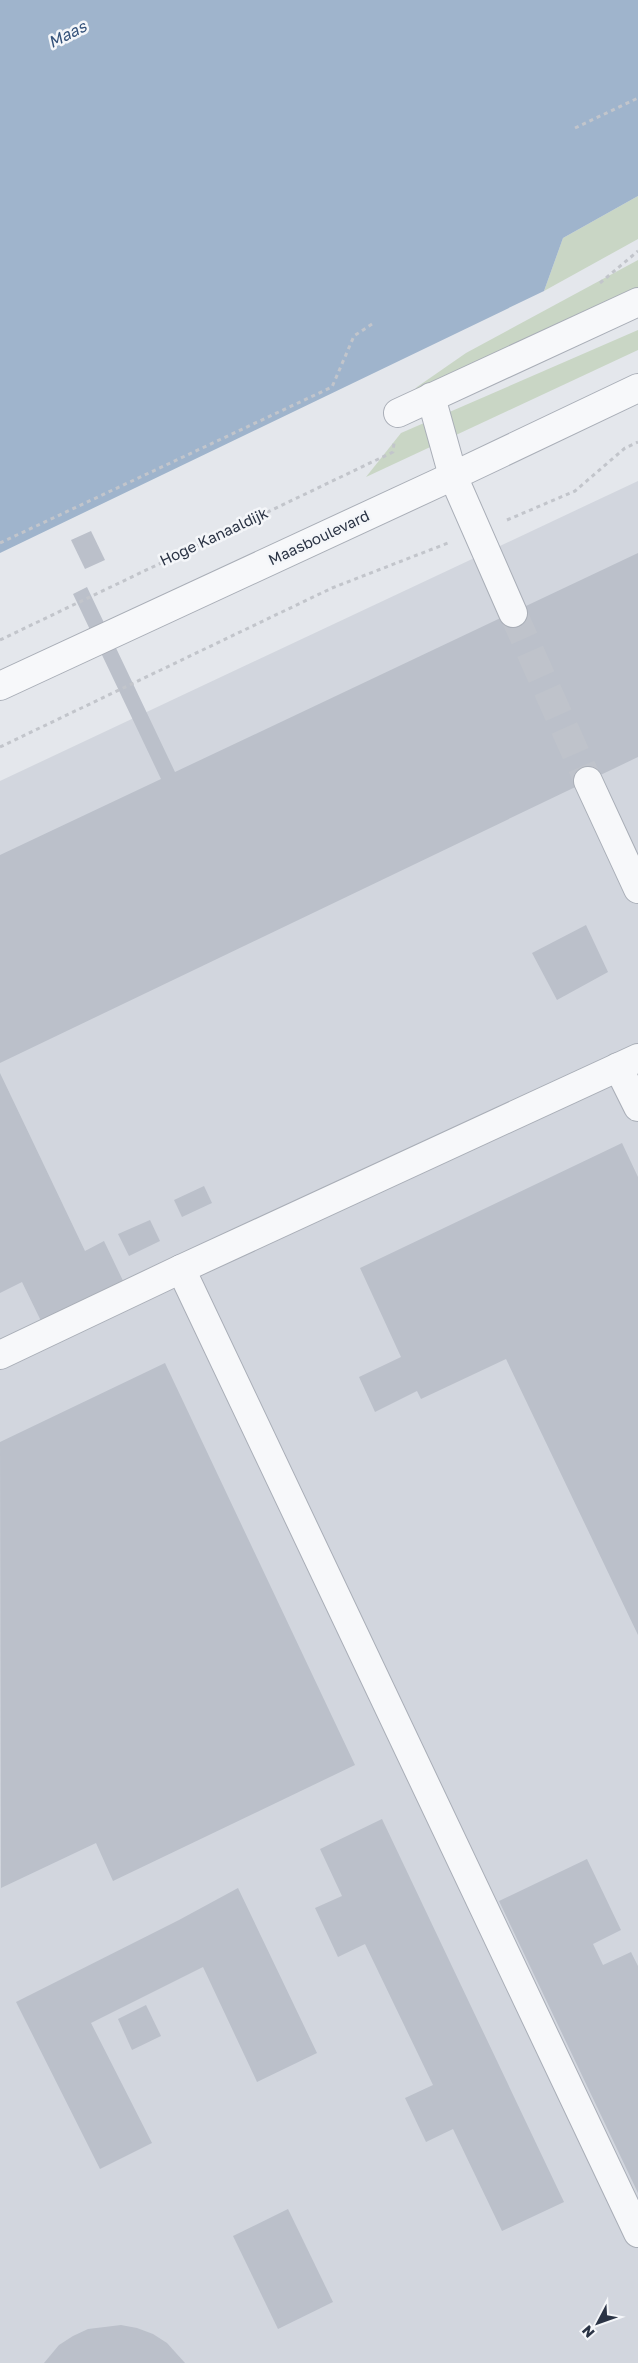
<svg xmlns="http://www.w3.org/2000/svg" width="638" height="2363" font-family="'Golos Text',sans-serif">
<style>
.built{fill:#d2d6de}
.green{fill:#c9d6c5}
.water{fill:#9fb4cc}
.building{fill:#bbc0ca}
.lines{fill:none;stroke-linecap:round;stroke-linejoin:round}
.minor-tunnel{stroke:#bfc3cb;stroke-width:28;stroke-dasharray:28 14;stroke-linecap:butt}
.minor-casing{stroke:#a9aeb7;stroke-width:30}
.path{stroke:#c2c5cb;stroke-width:3;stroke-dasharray:4 4;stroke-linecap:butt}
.minor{stroke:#f7f8fa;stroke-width:28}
.labels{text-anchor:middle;stroke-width:5;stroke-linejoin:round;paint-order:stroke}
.street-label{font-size:15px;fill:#2b3445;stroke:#f4f6f9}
.water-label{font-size:16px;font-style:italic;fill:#34527a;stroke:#f4f6f9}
</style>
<rect width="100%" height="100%" fill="#e4e7ec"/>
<polygon class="built" points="638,481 638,2363 0,2363 0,781"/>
<g class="green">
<polygon points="638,196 638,239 544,291 563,238"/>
<polygon points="638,260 638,289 411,394 417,387 466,353"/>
<polygon points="638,330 638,350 366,477 401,433"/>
</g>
<polygon class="water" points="0,0 638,0 638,196 563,238 544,291 0,553"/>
<g class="building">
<polygon points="91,531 105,560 85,569 71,540"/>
<polygon points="638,553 638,757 0,1063 0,855 161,779 73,594 87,587 175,772"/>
<polygon points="586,925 608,972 557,1000 532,953"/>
<polygon points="0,1073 85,1251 104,1241 126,1287 100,1299 98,1293 41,1321 22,1282 0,1293"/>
<polygon points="622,1143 638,1177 638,1635 506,1359 421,1399 417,1391 375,1412 359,1377 401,1357 360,1268"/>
<polygon points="204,1186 212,1203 182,1217 174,1200"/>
<polygon points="150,1220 160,1241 129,1256 118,1234"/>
<polygon points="165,1363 355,1765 113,1881 96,1843 1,1888 0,1442"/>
<polygon points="382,1819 564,2202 502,2231 453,2129 426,2142 405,2098 433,2085 365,1944 338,1957 315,1908 342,1896 320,1849"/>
<polygon points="587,1859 621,1930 593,1944 603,1965 631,1952 638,1966 638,2193 499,1901"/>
<polygon points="238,1888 317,2053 257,2082 203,1967 91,2023 152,2143 100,2169 16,2002 179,1920"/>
<polygon points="146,2005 161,2036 132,2050 118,2019"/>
<polygon points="288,2209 333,2302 278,2329 233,2236"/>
<polygon points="121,2325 137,2328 153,2334 167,2343 185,2363 44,2363 59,2345 73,2336 88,2329"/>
</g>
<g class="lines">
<polyline class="minor-tunnel" points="513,613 588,781"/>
<defs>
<g id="minor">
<polyline points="431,397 453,476 513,613"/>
<polyline points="398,413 638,302"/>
<polyline points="0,686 453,476 638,388"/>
<polyline points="588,781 638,889"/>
<polyline points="618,1067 638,1107"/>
<polyline points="181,1269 638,2233"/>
<polyline points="0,1355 181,1269 638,1058"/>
</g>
</defs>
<use href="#minor" class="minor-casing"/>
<g class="path">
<polyline points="575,128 638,98"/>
<polyline points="600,283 638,251"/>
<polyline points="507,520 575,491 625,448 638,442"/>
<polyline points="0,543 332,387 354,336 375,322"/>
<polyline points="0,640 393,452 394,443"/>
<polyline points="0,747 332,588 448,543"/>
</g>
<use href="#minor" class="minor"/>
</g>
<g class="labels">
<g class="street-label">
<text transform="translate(214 537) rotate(-25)" y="5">Hoge Kanaaldijk</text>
<text transform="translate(319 538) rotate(-25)" y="5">Maasboulevard</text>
</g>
<g class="water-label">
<text transform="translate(67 34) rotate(-27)" y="6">Maas</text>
</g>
</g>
<g transform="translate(598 2323) rotate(229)" stroke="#f4f6f9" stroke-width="4" paint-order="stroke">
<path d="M0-4L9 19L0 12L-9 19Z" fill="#2b3445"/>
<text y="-8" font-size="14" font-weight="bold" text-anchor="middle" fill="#2b3445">N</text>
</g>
</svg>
